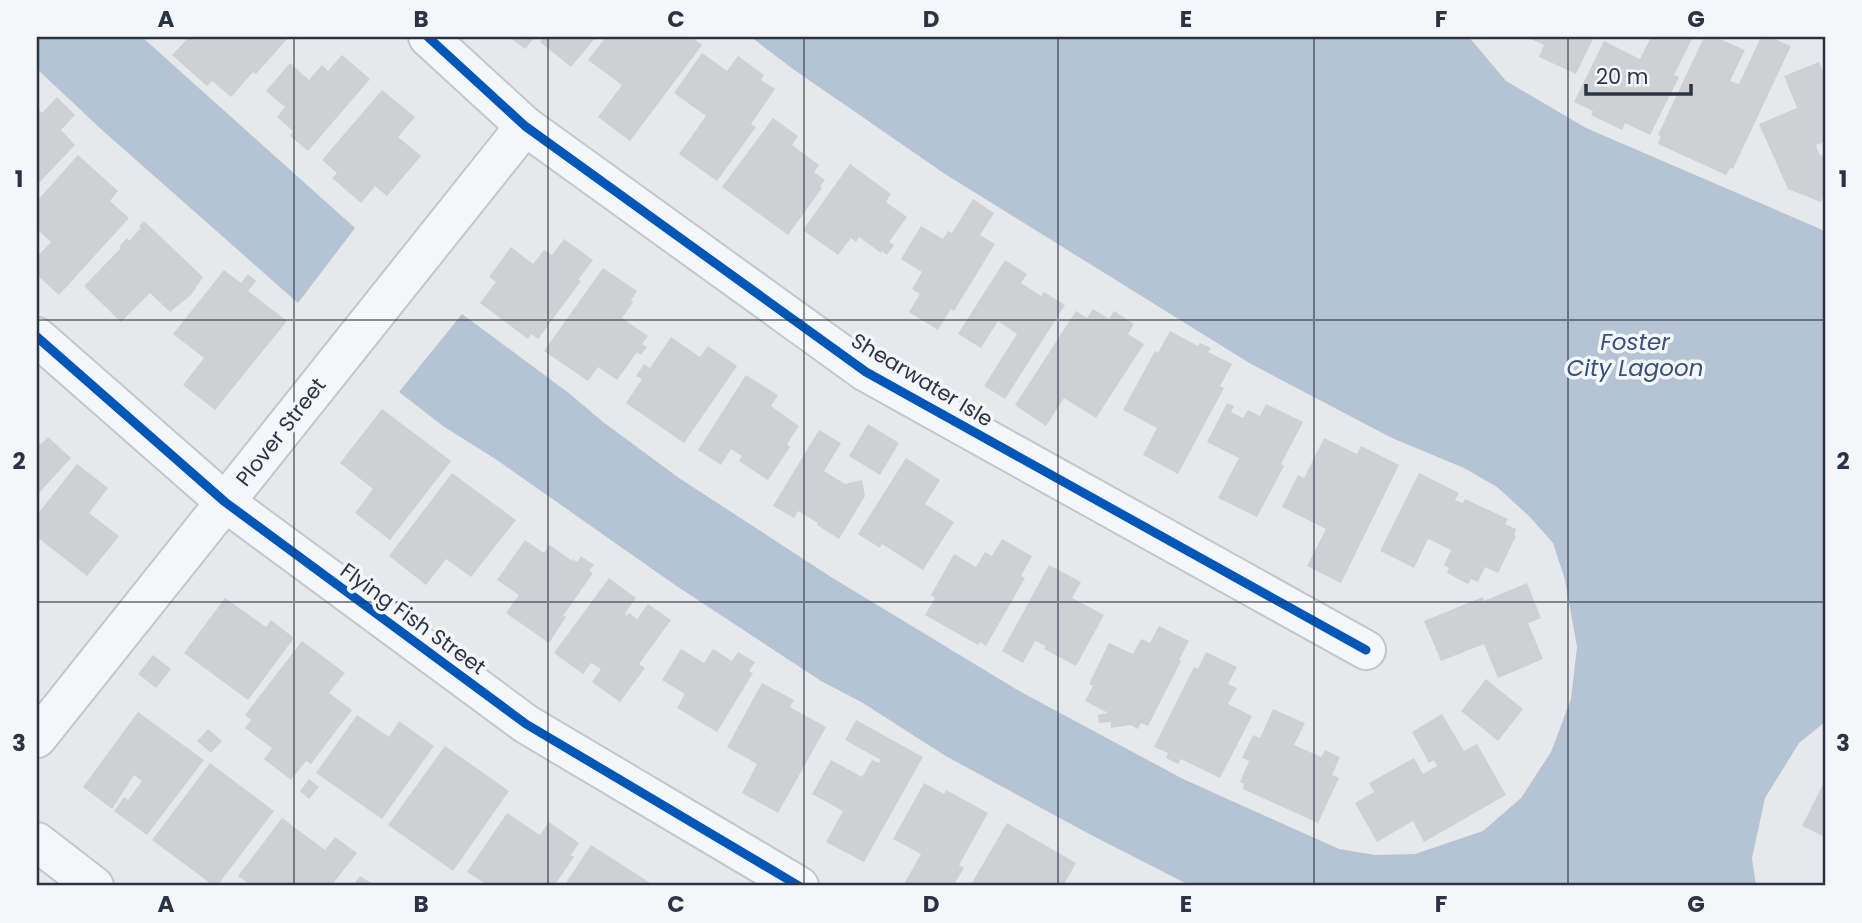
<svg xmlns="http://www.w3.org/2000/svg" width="1862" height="923" font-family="Poppins,sans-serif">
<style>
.water{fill:#b4c4d5}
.building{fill:#ced0d3}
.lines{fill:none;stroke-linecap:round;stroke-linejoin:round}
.minor-casing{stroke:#c4c6c8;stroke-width:42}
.minor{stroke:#f5f6f7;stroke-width:38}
.cycleway-casing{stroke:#f4f6f9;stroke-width:13}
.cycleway{stroke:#0057b8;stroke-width:9}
.grid{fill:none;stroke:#2b3445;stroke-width:2;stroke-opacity:0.55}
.labels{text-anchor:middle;stroke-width:7;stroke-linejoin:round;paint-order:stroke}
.street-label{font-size:21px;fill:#2b3445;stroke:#f4f6f9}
.water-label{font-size:23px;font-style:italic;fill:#34527a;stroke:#f4f6f9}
.neatline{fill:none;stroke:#2b3445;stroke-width:2.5}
.grid-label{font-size:23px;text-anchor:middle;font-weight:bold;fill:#2b3445}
</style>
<rect width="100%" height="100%" fill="#e6e8ea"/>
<g class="water">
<polygon points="37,37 142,37 355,228 298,303 102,130 37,69"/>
<polygon points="751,37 1469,37 1506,81 1586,128 1825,231 1825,722 1799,743 1765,798 1752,858 1756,886 1191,886 1093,836 944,755 863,703 821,681 675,585 497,460 443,426 399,392 462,314 570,394 603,422 679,478 831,577 1021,692 1183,779 1339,849 1375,855 1415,854 1483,831 1521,798 1551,752 1571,699 1577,647 1565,580 1553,543 1529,516 1497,487 1464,468 1392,438 1251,364 945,174 793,69"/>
</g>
<g class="building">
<polygon points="189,37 289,37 256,74 253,72 231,97 212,81 207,86 172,55"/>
<polygon points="509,37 535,37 525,49"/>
<polygon points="544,37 596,37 571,67 540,42"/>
<polygon points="606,37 692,37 702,45 630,141 598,117 622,85 588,60"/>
<polygon points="1527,37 1594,37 1576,74 1539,57 1544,45"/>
<polygon points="1651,37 1693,37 1674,75 1679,77 1650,135 1625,123 1622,130 1591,115 1593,111 1574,102 1604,41 1640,59"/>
<polygon points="1704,37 1715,37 1745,50 1730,81 1739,84 1761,37 1770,37 1791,46 1733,169 1730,168 1726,175 1658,144 1661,136 1658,135"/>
<polygon points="702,53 727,71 738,56 764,75 761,80 775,89 751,124 756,127 717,181 679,154 706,116 674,93"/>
<polygon points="342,55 370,79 308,151 290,136 293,131 277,117 285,107 266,91 290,63 309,80 322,65 328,71"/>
<polygon points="1819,62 1825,76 1825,142 1816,145 1819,154 1825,157 1825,191 1821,202 1788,189 1759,124 1797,108 1784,76"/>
<polygon points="382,90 415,117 398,137 421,156 387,196 375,186 361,203 332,178 337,173 322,160"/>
<polygon points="57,97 75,115 61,130 75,145 37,185 37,108 42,113"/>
<polygon points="773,118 798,136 792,145 819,165 814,172 825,180 820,186 822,188 788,235 722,187"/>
<polygon points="78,155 118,191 110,201 129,218 59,295 37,275 37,257 51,242 37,229 37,201"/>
<polygon points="850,164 891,194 886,202 907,217 889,242 894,245 887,255 882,251 881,253 859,237 856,242 851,238 838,255 803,230"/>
<polygon points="973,199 994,213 980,235 995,244 954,311 951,309 938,330 909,312 920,294 912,289 922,272 901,259 921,226 943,239 948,231 952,233"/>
<polygon points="144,221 203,277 191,295 170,312 150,293 121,322 84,286 121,248 119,247 127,238 129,241 141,228 139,226"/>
<polygon points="564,239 593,260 578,280 581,281 538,339 531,334 528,339 480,303 496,282 489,277 511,247 533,264 544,250 552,255"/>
<polygon points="1005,260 1027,274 1021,283 1041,296 1044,292 1065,305 1005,399 984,386 1017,334 998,321 981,348 958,334"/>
<polygon points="603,268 637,291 631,300 633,302 622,318 648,336 642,344 647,347 641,355 637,352 617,380 598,367 588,381 544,351"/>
<polygon points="224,270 241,283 248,274 256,281 248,291 287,321 215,410 183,385 204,358 173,334"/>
<polygon points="1093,309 1109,319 1114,311 1134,324 1128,334 1144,344 1096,418 1064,398 1046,426 1015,405 1076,311 1087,318"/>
<polygon points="1170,331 1198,346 1200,343 1211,348 1208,352 1232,364 1220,386 1224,388 1178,474 1143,455 1157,428 1123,410 1155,351 1158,353"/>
<polygon points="671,337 700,357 708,346 737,366 684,443 626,403 642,379 636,376 644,364 650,368"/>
<polygon points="746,375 778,395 771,406 799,426 787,444 790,447 768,480 739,461 742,456 731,449 721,465 698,450"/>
<polygon points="1227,403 1234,406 1231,412 1243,418 1248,410 1260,416 1266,404 1303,422 1281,464 1284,466 1257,517 1218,498 1239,458 1207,442"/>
<polygon points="382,409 451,461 390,540 355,513 373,489 340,463"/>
<polygon points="868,424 899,443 880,475 849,456"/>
<polygon points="819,430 841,443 824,471 845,484 862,480 865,496 839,539 817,525 818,523 798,511 794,518 773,506"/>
<polygon points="48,437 71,458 37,495 37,440 41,444"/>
<polygon points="1324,438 1357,454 1361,446 1399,465 1341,583 1307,566 1326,529 1282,507 1298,475 1304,478"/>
<polygon points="906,458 940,480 925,504 954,522 923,570 882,544 880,548 858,534"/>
<polygon points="77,464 108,488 89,513 119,536 87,576 37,537 37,515"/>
<polygon points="452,473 516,520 471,577 446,559 426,585 389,556"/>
<polygon points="1419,473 1459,493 1455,500 1463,503 1465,499 1508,519 1505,524 1516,529 1514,535 1516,536 1498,573 1485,567 1478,582 1471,579 1468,584 1447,573 1449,568 1444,565 1451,550 1428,539 1414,568 1380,551"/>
<polygon points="1002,539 1032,556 1021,576 1025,578 986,646 980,642 978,645 925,615 935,598 931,595 954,554 976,567 985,552 992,556"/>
<polygon points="525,540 544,553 550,545 572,561 572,559 577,562 581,556 594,565 589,571 593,573 563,616 566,617 549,643 506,613 519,595 497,580"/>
<polygon points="1049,565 1081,582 1072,598 1104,615 1076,666 1044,649 1046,646 1035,641 1023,663 1002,651"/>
<polygon points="609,578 636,598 625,613 627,616 629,613 637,619 648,604 671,620 639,664 645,668 620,702 592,682 601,669 591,663 583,674 554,653"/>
<polygon points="1527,583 1541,618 1528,623 1543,659 1498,678 1484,644 1441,661 1424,621 1483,597 1484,601"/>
<polygon points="225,598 266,627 271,620 294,638 248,700 184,653"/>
<polygon points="1159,626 1189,641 1179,660 1181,661 1148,726 1141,723 1138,729 1130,725 1111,728 1111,722 1099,723 1098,715 1108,713 1085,701 1093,686 1089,684 1109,643 1133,654 1141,639 1150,643"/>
<polygon points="302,641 345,673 329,693 352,710 311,764 306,761 291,780 264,759 272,748 245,728 251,720 245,715"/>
<polygon points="681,649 704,663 713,649 732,661 738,652 755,662 749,671 753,673 717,732 677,708 685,694 662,680"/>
<polygon points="1206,652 1237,667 1228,684 1237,688 1228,704 1252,716 1220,778 1181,759 1178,764 1166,758 1168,753 1154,747 1194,667 1198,669"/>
<polygon points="153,655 171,669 156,688 138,674"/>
<polygon points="1486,679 1523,709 1498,741 1461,711"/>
<polygon points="762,683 794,700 790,707 826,727 778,813 742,793 757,764 727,747"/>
<polygon points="1273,709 1305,723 1294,745 1321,757 1325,750 1340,757 1332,775 1339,778 1318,823 1243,789 1244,784 1240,782 1249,761 1242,758 1253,735 1260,738"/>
<polygon points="138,712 204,760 147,835 114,811 124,797 128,800 142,781 134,775 112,809 83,787"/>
<polygon points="1442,714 1464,751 1477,744 1506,795 1424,842 1413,821 1377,842 1355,803 1374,792 1369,783 1414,758 1423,774 1437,766 1434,760 1429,763 1412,732"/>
<polygon points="357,715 389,737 399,721 434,746 382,819 316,773"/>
<polygon points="856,720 923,757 864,862 826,842 843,811 812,794 831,760 862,777 872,760 879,763 881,760 845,740"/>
<polygon points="208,729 222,741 211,753 197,741"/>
<polygon points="445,746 509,791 453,871 388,825"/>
<polygon points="210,763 274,811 217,886 214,886 152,840"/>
<polygon points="309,779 319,787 309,799 300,791"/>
<polygon points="1825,780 1825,837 1802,826"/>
<polygon points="924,783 944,794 946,790 988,813 959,865 964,868 953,886 908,886 904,884 921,854 893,839"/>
<polygon points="507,813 540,835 549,822 579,843 571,855 574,857 554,886 489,886 467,872"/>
<polygon points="282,818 325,850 335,837 357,853 331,886 252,886 238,876"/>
<polygon points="1007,823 1076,863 1063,886 970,886"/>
<polygon points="591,845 655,886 564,886"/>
<polygon points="360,876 376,886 353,886"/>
</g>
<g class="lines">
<defs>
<g id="minor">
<polyline points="428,37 525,126 866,372 1366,650"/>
<polyline points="37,337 225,502 526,724 799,886"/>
<polyline points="37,738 525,126"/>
<polyline points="37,842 94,886"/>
</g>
</defs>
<use href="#minor" class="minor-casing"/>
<use href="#minor" class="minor"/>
<defs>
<g id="cycleway">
<polyline points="428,37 525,126 866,372 1366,650"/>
<polyline points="37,337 225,502 526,724 799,886"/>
</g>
</defs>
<use href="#cycleway" class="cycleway-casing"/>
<use href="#cycleway" class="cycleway"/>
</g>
<path class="grid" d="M294 37V886M548 37V886M804 37V886M1058 37V886M1314 37V886M1568 37V886M37 320H1825M37 602H1825"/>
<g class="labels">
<g class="street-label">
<text transform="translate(922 380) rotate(31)" y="7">Shearwater Isle</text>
<text transform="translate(281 432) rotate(-52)" y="7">Plover Street</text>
<text transform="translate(413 619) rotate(36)" y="7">Flying Fish Street</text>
</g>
<g class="water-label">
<text x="1635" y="350">Foster<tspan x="1635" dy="26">City Lagoon</tspan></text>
</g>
</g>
<rect width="1862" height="923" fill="none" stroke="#f4f6f9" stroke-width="77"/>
<path d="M1586 84v10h105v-10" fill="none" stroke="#2b3445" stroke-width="3.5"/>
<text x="1596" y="84" font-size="21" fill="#2b3445" stroke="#f4f6f9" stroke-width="5" paint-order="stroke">20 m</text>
<rect x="38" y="38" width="1786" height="846" class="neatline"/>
<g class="grid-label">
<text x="166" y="27">A</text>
<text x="421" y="27">B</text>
<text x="676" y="27">C</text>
<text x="931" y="27">D</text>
<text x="1186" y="27">E</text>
<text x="1441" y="27">F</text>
<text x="1696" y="27">G</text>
<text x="19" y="187">1</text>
<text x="1843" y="187">1</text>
<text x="19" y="469">2</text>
<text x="1843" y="469">2</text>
<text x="19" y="751">3</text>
<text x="1843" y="751">3</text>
<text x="166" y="912">A</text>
<text x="421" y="912">B</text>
<text x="676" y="912">C</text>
<text x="931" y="912">D</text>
<text x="1186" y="912">E</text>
<text x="1441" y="912">F</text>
<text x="1696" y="912">G</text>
</g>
</svg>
